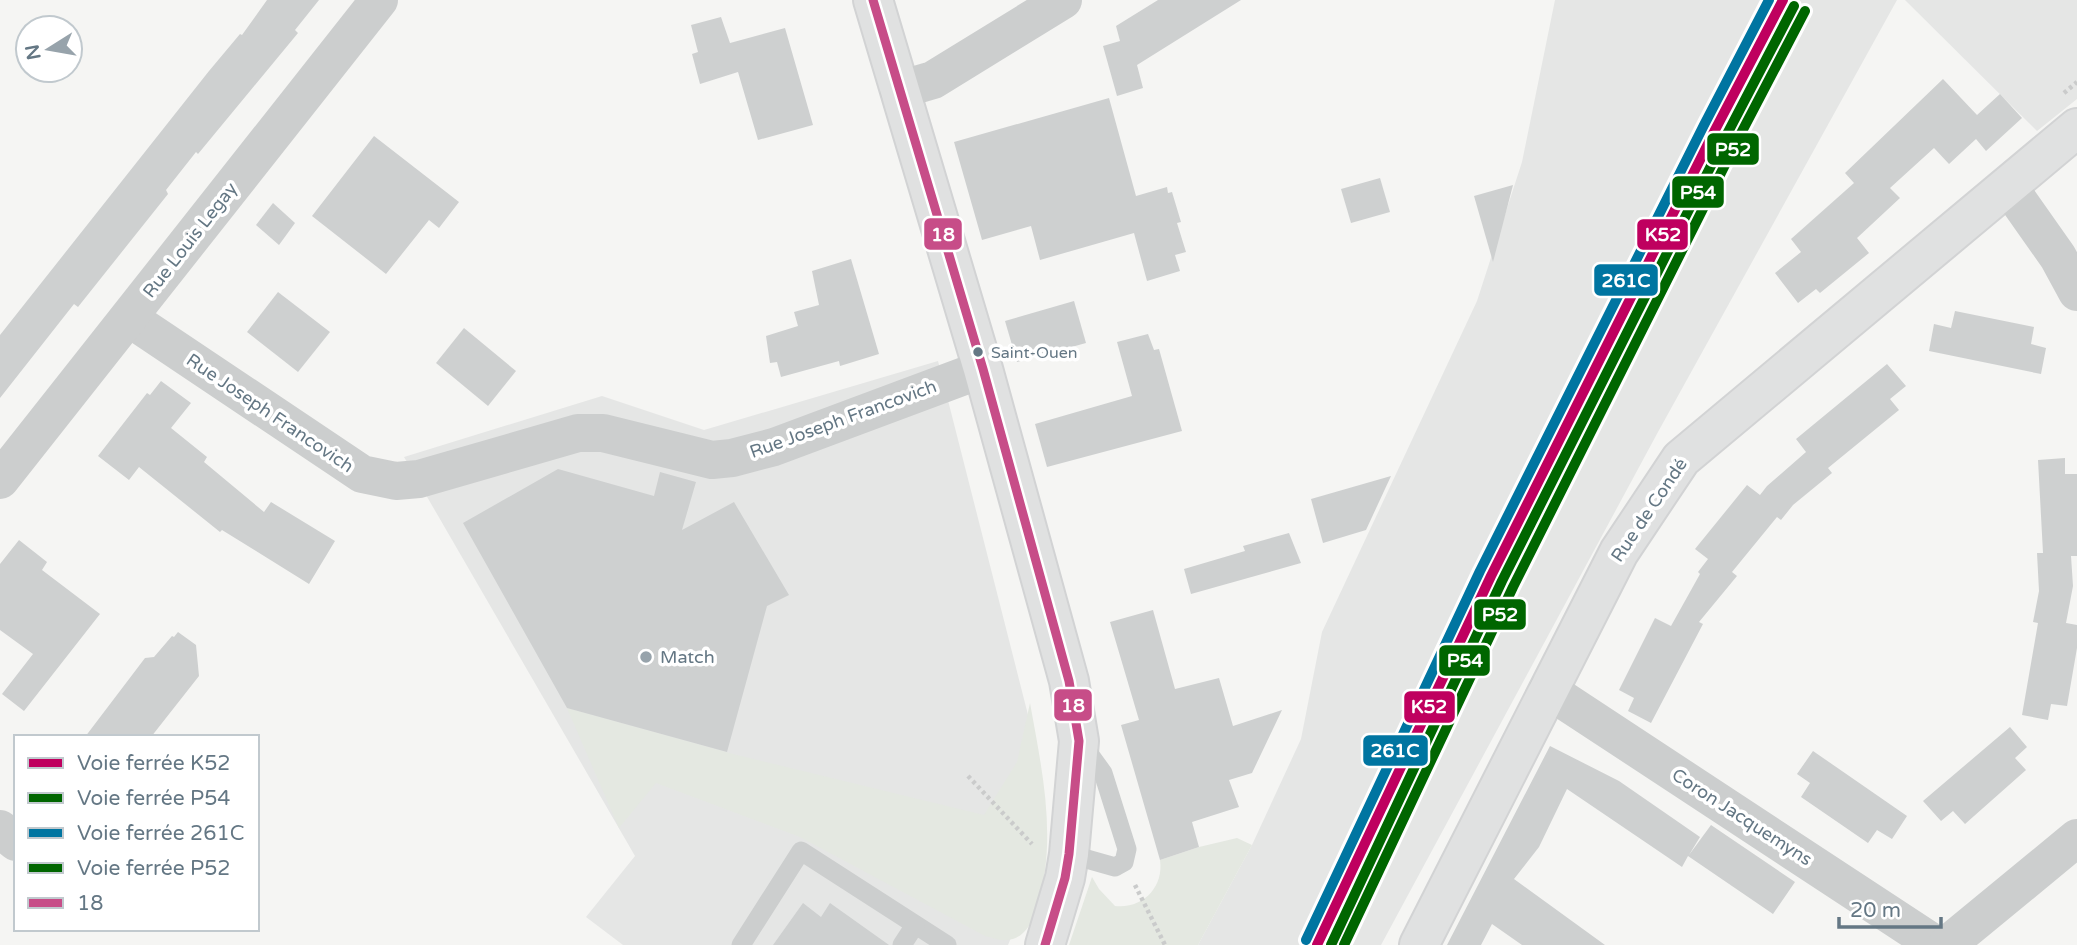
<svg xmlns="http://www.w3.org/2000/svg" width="2077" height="945" font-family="'Varela Round',sans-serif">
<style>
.built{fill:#e5e6e5}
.green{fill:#e4e8e1}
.building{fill:#ced0d0}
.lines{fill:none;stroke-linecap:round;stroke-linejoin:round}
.secondary-casing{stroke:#d2d3d4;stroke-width:42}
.path{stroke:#cacbcb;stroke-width:4.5;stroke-dasharray:3.5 3.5;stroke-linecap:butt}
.service{stroke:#cccece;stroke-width:19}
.minor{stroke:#cccece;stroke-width:38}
.secondary{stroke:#e0e1e1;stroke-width:38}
.bus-1-casing{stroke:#fff;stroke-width:14}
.bus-1{stroke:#c74d88;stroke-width:9}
.rail-1-casing{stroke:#fff;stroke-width:16}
.rail-2-casing{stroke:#fff;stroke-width:16}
.rail-3-casing{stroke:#fff;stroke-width:16}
.rail-4-casing{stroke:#fff;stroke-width:16}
.rail-1{stroke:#bf005f;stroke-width:10}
.rail-2{stroke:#060;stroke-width:10}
.rail-3{stroke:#0075a1;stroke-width:10}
.rail-4{stroke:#060;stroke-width:10}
.bus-dot{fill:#647784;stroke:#fff;stroke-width:2.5}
.poi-dot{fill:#97a3ab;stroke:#fff;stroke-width:2.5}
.labels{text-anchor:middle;stroke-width:7;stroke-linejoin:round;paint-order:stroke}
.bus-label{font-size:16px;fill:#647784;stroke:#fff;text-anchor:start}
.street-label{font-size:18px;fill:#647784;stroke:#fff}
.poi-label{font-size:18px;fill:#647784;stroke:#fff;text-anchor:start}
.line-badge{stroke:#fff;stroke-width:2.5}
.badge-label{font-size:19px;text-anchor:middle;font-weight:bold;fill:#fff}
</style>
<rect width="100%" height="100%" fill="#f5f5f3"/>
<g class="built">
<polygon points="1555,0 1897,0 1658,432 1381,945 1198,945 1252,845 1301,739 1322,632 1477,301 1522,162"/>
<polygon points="1905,0 2077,0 2077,99 2037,131"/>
<polygon points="938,361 1040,762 1031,889 1008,945 623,945 586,917 635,856 404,457 602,396 704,430"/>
</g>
<g class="green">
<path d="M1030 703C1042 770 1058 840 1037 907 1033 921 1025 939 1007 940 1000 941 991 937 985 936L800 837 656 783 619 828 567 708 737 755 984 815 1017 762Z"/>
<path d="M1237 838 1252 845 1198 945H1069L1092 877 1099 889 1115 906C1143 909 1164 887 1160 860L1199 847Z"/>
</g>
<g class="building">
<polygon points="267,0 319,0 295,30 298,33 198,154 196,152 166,190 168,194 78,307 74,304 0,398 0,335 209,71 240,34 242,35"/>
<polygon points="1158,0 1241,0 1137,65 1143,88 1117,96 1103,46 1120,41 1116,26"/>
<polygon points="721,17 730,43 785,28 813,125 758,140 738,72 700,84 692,54 698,52 691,25"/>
<polygon points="1943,79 1977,115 2000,94 2022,118 1986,151 1976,139 1949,164 1934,148 1890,188 1900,198 1857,238 1869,253 1820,293 1816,289 1798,303 1775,273 1801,252 1791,239 1854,183 1845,173"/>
<polygon points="1109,98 1136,196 1167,187 1168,193 1172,192 1181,222 1177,223 1186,252 1175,255 1180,271 1147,281 1134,233 1040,260 1031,226 982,240 954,142"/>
<polygon points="374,136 459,202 439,228 429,220 386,274 312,216"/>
<polygon points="1380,178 1390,212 1351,223 1341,189"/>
<polygon points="1513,185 1493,262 1474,196"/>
<polygon points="273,203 295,223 279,245 256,225"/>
<polygon points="851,259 879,354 840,366 839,361 781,377 777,362 770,363 766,336 798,326 794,312 819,305 812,271"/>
<polygon points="278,292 330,332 298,372 247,332"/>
<polygon points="1074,301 1086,343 1017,362 1005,321"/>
<polygon points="1955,311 2034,327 2031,344 2046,348 2041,374 1929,351 1934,324 1951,328"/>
<polygon points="464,328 516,371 488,406 436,363"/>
<polygon points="1148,334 1154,350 1159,349 1182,431 1047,467 1035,424 1132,396 1117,342"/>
<polygon points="1887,364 1906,386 1890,399 1899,410 1828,468 1832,473 1793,505 1781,520 1777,517 1732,572 1737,576 1699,622 1703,624 1651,723 1628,711 1634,698 1619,690 1655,618 1671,626 1700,574 1698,572 1708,559 1695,549 1747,485 1760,495 1767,486 1806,452 1796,439"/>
<polygon points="161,381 191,403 171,428 207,457 204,462 264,512 271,502 335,541 309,584 222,530 220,532 139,467 129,480 98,456 147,393 150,395"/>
<polygon points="2065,458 2065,474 2077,474 2077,556 2071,556 2073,586 2066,623 2077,625 2077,648 2067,706 2051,704 2048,720 2022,715 2038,623 2033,622 2039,591 2037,553 2043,553 2038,460"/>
<polygon points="558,469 654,496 660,472 696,482 682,530 734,502 789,595 767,606 727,752 567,708 463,523"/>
<polygon points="1391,476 1366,530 1323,543 1311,499"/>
<polygon points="1289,533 1301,563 1191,594 1184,569 1245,551 1243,546"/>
<polygon points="19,540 47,562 42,570 100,614 24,711 2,694 33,654 0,630 0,564"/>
<polygon points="1153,610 1175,689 1219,678 1233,726 1282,710 1252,773 1229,780 1239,807 1192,822 1199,847 1160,860 1121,725 1139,720 1110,622"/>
<polygon points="178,632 196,645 199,676 151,737 85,737 145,658 154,657 172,636 174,637"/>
<polygon points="2010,727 2027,747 2015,758 2026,770 1965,824 1953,811 1941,821 1923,801"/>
<polygon points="1550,746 1619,781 1700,837 1689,855 1711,825 1795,882 1773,914 1688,856 1682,867 1567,789 1539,847 1514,879 1605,945 1522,945 1492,924 1481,945 1447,945"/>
<polygon points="1813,751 1907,816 1892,839 1877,830 1868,843 1801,797 1810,783 1797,774"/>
<polygon points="803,903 821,917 830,903 889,945 773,945"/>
</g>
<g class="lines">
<defs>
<g id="secondary">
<polyline points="873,0 983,369 1069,681 1079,741 1069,854 1065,878 1045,945"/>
<polyline points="1419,945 1619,552 1681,459 2077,128"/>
</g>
</defs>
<use href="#secondary" class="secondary-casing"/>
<g class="path">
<polyline points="2064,93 2077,82"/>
<polyline points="968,776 1032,844"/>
<polyline points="1135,885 1165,945"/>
</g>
<g class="service">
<polyline points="1069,854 1115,867 1124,862 1127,849 1103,773 1082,744"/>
<polyline points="741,945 801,851 947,945"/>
<polyline points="902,945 915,925"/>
</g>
<g class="minor">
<polyline points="899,90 933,80 1063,0"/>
<polyline points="2008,186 2058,257 2077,292"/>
<polyline points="129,318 362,474 396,481 419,479 578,433 603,433 712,460 732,458 774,447 983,369"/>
<polyline points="0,480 379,0"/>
<polyline points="1548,690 1936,945"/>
<polyline points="0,829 16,842"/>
<polyline points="1947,945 2077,838"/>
</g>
<use href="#secondary" class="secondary"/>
<defs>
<polyline id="bus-1" points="873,0 983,369 1069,681 1079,741 1069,854 1065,878 1045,945"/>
</defs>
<use href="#bus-1" class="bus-1-casing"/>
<use href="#bus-1" class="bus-1"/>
<defs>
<polyline id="rail-1" points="1317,945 1491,576 1715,130 1783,0"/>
<polyline id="rail-2" points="1331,945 1502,581 1726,136 1794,6"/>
<polyline id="rail-3" points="1306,940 1480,571 1704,125 1769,0"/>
<polyline id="rail-4" points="1344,945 1513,587 1737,141 1805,11"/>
</defs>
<use href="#rail-1" class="rail-1-casing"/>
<use href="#rail-2" class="rail-2-casing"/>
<use href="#rail-3" class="rail-3-casing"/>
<use href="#rail-4" class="rail-4-casing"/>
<use href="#rail-1" class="rail-1"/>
<use href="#rail-2" class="rail-2"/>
<use href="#rail-3" class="rail-3"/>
<use href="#rail-4" class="rail-4"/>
</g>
<circle class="bus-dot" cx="978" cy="352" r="6"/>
<circle class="poi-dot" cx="646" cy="657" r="7"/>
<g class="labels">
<g class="bus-label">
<text x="991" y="358">Saint-Ouen</text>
</g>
<g class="street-label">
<text transform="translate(190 240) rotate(-52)" y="6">Rue Louis Legay</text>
<text transform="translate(270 413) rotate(34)" y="6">Rue Joseph Francovich</text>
<text transform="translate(843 419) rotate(-20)" y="6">Rue Joseph Francovich</text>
<text transform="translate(1649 510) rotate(-56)" y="6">Rue de Condé</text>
<text transform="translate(1742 817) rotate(33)" y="6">Coron Jacquemyns</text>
</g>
<g class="poi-label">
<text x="660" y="663">Match</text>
</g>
</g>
<g class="line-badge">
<rect x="1706" y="132" width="54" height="34" rx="7" fill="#060"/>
<rect x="1671" y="175" width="54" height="34" rx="7" fill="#060"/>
<rect x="923" y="217" width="40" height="34" rx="7" fill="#c74d88"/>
<rect x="1636" y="218" width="53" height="33" rx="7" fill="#bf005f"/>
<rect x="1593" y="263" width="66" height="34" rx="7" fill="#0075a1"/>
<rect x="1473" y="598" width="54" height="33" rx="7" fill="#060"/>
<rect x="1438" y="644" width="53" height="33" rx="7" fill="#060"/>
<rect x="1053" y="688" width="40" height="34" rx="7" fill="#c74d88"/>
<rect x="1403" y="690" width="53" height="34" rx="7" fill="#bf005f"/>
<rect x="1362" y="734" width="67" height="33" rx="7" fill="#0075a1"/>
</g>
<g class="badge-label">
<text x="1733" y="156">P52</text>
<text x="1698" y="199">P54</text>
<text x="943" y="241">18</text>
<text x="1663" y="241">K52</text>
<text x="1626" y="287">261C</text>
<text x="1500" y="621">P52</text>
<text x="1465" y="667">P54</text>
<text x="1073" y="712">18</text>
<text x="1429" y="713">K52</text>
<text x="1395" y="757">261C</text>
</g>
<rect x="14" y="735" width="245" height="196" fill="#ffffff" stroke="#c1c9ce" stroke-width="2"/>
<rect x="28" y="758" width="35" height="10" fill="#bf005f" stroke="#c1c9ce" stroke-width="2"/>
<text x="77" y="770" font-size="21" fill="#647784">Voie ferrée K52</text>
<rect x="28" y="793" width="35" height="10" fill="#006600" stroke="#c1c9ce" stroke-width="2"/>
<text x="77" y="805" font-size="21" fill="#647784">Voie ferrée P54</text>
<rect x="28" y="828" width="35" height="10" fill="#0075a1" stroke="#c1c9ce" stroke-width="2"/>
<text x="77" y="840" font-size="21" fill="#647784">Voie ferrée 261C</text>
<rect x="28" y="863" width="35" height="10" fill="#006600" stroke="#c1c9ce" stroke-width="2"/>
<text x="77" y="875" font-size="21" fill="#647784">Voie ferrée P52</text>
<rect x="28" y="898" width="35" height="10" fill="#c74d88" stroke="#c1c9ce" stroke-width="2"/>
<text x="77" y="910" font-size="21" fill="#647784">18</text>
<g transform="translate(49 49) rotate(259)"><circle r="33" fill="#ffffff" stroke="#c1c9ce" stroke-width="2"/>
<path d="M0-5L12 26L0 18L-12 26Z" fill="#97a3ab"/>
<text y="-10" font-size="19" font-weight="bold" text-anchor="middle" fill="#647784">N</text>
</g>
<path d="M1839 917v10h102v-10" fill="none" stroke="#647784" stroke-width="3.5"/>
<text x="1850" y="917" font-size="21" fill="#647784" stroke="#ffffff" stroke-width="5" paint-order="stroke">20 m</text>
</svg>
